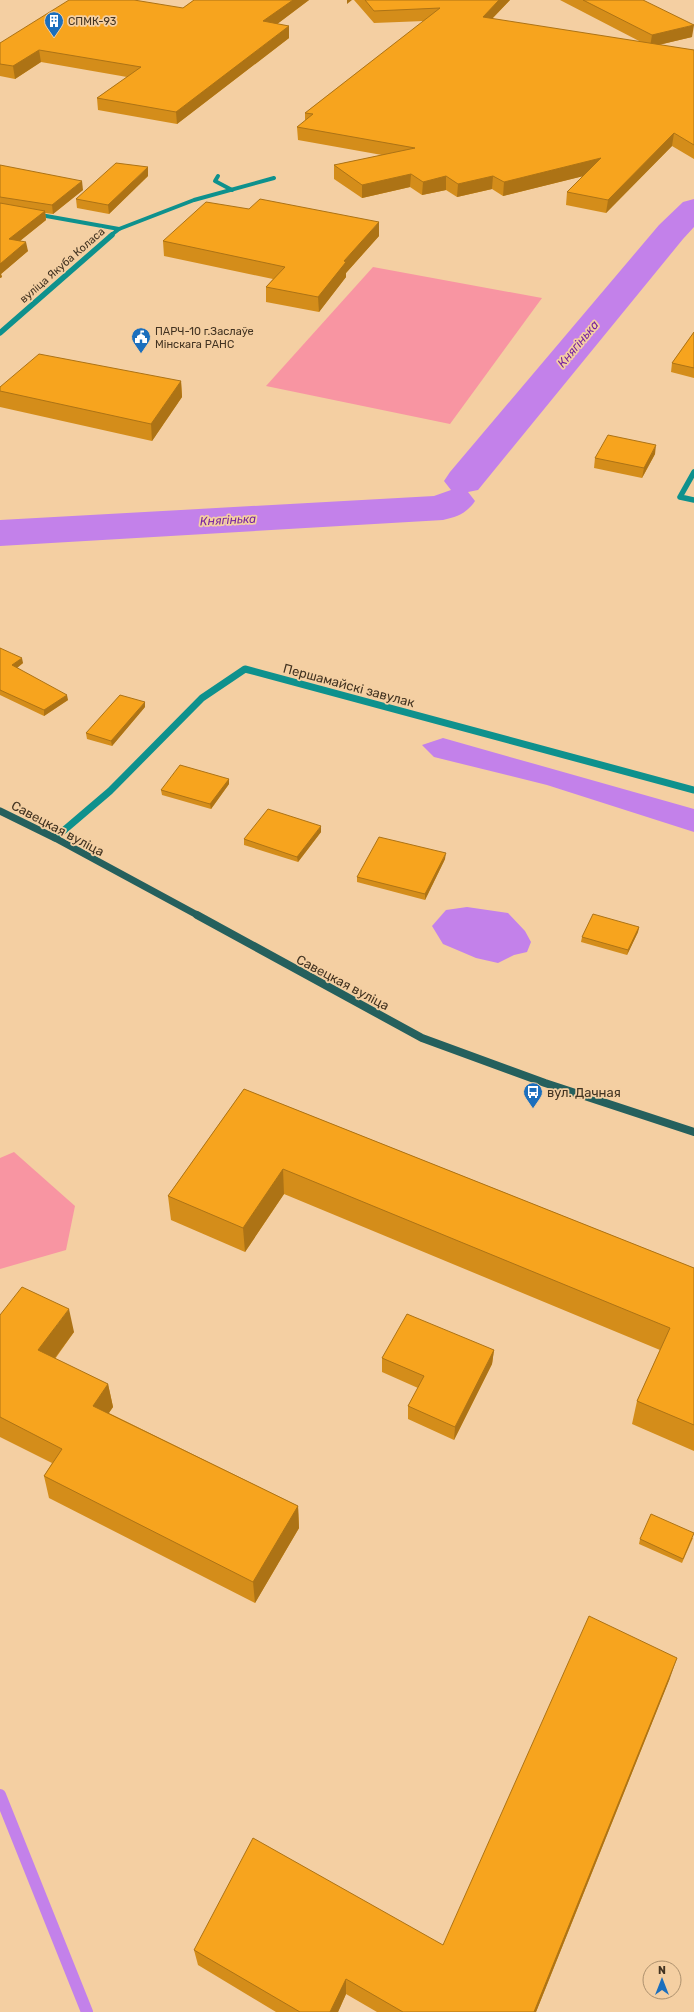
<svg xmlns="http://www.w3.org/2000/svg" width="694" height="2012" font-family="Rubik,sans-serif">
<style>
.green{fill:#f895a2}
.water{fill:#c381ea}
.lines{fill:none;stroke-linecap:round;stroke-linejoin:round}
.stream{stroke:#c381ea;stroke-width:12}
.river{fill:#c381ea;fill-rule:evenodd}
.street-far2{stroke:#0e918d;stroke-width:4}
.street-far1{stroke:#0e918d;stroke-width:5.5}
.street{stroke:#0e918d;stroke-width:7}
.secondary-far1{stroke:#25605d;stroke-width:7}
.secondary{stroke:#25605d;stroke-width:8}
.wall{fill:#d48d1a}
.shaded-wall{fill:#ad7315}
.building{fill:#f7a41e;stroke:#ad7315}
.labels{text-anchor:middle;stroke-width:3.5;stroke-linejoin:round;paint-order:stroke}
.far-poi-label{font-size:11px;fill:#423321;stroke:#f4cfa2;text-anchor:start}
.far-street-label{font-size:11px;fill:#423321;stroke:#f4cfa2}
.far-water-label{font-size:12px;font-style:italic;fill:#76229f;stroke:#f4cfa2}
.street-label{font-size:13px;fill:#423321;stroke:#f4cfa2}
.poi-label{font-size:13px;fill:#423321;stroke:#f4cfa2;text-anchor:start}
</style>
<rect width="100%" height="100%" fill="#f4cfa2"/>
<g class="green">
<polygon points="373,267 542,298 450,424 266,386"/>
<polygon points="14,1152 75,1206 66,1250 0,1269 0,1158"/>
</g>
<g class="water">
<polygon points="443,738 694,809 694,832 547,785 434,757 422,745"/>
<polygon points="467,907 508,913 525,931 531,942 527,952 514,955 498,963 476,958 443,944 432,926 446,910"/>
</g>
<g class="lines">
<polyline class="stream" points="0,1795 87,2012"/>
<path class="river" d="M694 199V227L683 239 478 490 468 492 475 501C467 513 457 517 443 520L0 546V520L434 496 451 490 444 481 450 472 659 225 683 202Z"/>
<g class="street-far2">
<polyline points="218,176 215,181 232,190"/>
<polyline points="35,214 119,229 110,236"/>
<polyline points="119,229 194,200 274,178"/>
</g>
<g class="street-far1">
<polyline points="0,333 112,235"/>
<polyline points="694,472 680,497 694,500"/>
</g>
<polyline class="street" points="55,838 110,791 202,698 245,669 694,790"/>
<polyline class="secondary-far1" points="0,811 55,838 199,916"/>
<polyline class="secondary" points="197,915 422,1038 545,1083 694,1132"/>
</g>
<g class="wall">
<polygon points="194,0 309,0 277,24 289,26 289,38 177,124 98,110 97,98 127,77 41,62 15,79 0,76 0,43 183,8"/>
<polygon points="354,0 510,0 492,19 641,42 560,0 643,0 692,37 658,45 694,50 694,159 672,146 606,213 566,205 567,192 583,176 503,196 492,189 457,197 446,190 422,195 410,187 362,198 334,179 334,165 382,155 298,140 297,127 305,121 305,113 424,21 374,23"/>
<polygon points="0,165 83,190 53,214 45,213 46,220 20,241 28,251 1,274 2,277 0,278"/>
<polygon points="148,176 109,214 77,208 76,199"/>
<polygon points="249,209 379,236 346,273 346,277 319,312 266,302 266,287 273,279 164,256 163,241"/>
<polygon points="694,332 694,378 671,372 672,363"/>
<polygon points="181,381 182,397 152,441 0,407 0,387"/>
<polygon points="655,454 642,478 594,468 595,458"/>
<polygon points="0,648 23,663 17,668 68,700 44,716 0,695"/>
<polygon points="145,707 112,746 87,739 86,733"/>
<polygon points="229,779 229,784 211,809 162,795 161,790"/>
<polygon points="321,832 298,862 244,845 244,839"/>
<polygon points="445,859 425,900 357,882 357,877"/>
<polygon points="639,927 638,932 627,955 581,942 582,937"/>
<polygon points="244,1089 694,1268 694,1451 632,1424 637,1401 660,1350 284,1194 245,1252 171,1220 168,1196"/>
<polygon points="0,1315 74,1332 55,1359 108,1384 113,1407 109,1413 298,1506 299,1528 255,1603 49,1498 44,1476 52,1463 0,1437"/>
<polygon points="494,1350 492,1364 454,1440 408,1419 408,1406 418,1388 382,1372 382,1358"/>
<polygon points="693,1538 682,1563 639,1544 640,1539"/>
<polygon points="670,1678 536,2012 377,2012 346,1994 338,2012 276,2012 198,1965 194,1950 443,1945"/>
</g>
<g class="shaded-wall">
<polygon points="293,0 309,0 264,34 263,21"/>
<polygon points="347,0 352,0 347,4"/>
<polygon points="499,0 510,0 482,29 483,17"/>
<polygon points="694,25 692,37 650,47 652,35"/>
<polygon points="289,26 289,38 177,124 176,112"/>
<polygon points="39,50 41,62 15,79 13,66"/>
<polygon points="674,133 672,146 606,213 608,200"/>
<polygon points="601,158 600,172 503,196 504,182"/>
<polygon points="148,167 148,176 109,214 108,205"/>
<polygon points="411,174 410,187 362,198 362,185"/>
<polygon points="446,176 446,190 422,195 423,182"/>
<polygon points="493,176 492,189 457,197 458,184"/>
<polygon points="82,181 83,190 53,214 52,205"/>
<polygon points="45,211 46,220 11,248 9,239"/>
<polygon points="379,222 379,236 346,273 346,277 319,312 318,297 344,261"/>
<polygon points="26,242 28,251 1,274 2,277 0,278 0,264"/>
<polygon points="181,381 182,397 152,441 151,424"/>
<polygon points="656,445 655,454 642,478 644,468"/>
<polygon points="22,658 23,663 13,671 12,665"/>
<polygon points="67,695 68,700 44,716 44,710"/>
<polygon points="145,702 145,707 112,746 111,741"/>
<polygon points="229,779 229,784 211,809 210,804"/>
<polygon points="321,826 321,832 298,862 297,857"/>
<polygon points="446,853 445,859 425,900 425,894"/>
<polygon points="639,927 638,932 627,955 628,950"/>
<polygon points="283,1169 284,1194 245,1252 243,1228"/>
<polygon points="69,1309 74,1332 43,1374 38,1350"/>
<polygon points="494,1350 492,1364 454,1440 455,1427"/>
<polygon points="108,1384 113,1407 98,1428 93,1406"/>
<polygon points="298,1506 299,1528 255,1603 253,1582"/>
<polygon points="677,1658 670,1678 536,2012 534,2012"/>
<polygon points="346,1979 346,1994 338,2012 330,2012"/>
</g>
<g class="building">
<polygon points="69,0 134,0 183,8 194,0 293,0 263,21 289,26 176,112 97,98 141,67 39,50 13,66 0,64 0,43"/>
<polygon points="365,0 499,0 483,17 694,50 694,145 674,133 608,200 567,192 601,158 504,182 493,176 458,184 446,176 423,182 411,174 362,185 334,165 415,148 297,127 313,114 305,113 440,8 374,11"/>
<polygon points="583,0 643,0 694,25 652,35"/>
<polygon points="116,163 148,167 108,205 76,199"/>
<polygon points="0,165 82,181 52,205 0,197"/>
<polygon points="260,199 379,222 344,261 346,262 318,297 266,287 285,267 163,241 206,202 249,209"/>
<polygon points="0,203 45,211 9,239 26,242 0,264"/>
<polygon points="694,332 694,368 672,363"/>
<polygon points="39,354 181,381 151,424 0,391 0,387"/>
<polygon points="608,435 656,445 644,468 595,458"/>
<polygon points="0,648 22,658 12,665 67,695 44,710 0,690"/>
<polygon points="120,695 145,702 111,741 86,733"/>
<polygon points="180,765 229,779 210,804 161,790"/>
<polygon points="268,809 321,826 297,857 244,839"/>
<polygon points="379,837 446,853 425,894 357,877"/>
<polygon points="593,914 639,927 628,950 582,937"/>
<polygon points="244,1089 694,1268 694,1425 637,1401 670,1328 283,1169 243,1228 168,1196"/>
<polygon points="22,1287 69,1309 38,1350 108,1384 93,1406 298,1506 253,1582 44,1476 62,1449 0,1417 0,1315"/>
<polygon points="407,1314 494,1350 455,1427 408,1406 424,1376 382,1358"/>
<polygon points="651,1514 694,1533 683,1559 640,1539"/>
<polygon points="589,1616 677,1658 534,2012 403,2012 346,1979 330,2012 300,2012 194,1950 253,1838 443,1945"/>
</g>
<defs>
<symbol id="building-pin" viewBox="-11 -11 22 30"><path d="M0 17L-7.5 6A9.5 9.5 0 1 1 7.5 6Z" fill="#1b6fbd" stroke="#f4cfa2"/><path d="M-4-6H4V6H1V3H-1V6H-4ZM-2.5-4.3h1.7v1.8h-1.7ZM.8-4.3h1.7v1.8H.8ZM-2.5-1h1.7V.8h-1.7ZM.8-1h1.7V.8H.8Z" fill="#fff"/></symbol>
<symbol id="civic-pin" viewBox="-11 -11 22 30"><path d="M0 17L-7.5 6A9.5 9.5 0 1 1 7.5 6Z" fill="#1b6fbd" stroke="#f4cfa2"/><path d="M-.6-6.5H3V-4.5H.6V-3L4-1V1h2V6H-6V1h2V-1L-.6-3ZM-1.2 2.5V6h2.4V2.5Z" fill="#fff"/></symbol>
<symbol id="bus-pin" viewBox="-11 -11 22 30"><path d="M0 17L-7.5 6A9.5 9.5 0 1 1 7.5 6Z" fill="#1b6fbd" stroke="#f4cfa2"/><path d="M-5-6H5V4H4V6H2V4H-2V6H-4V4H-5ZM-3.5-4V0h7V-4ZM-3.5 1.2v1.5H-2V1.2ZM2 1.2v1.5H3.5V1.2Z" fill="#fff"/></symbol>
</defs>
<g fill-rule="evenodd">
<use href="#building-pin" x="43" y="10" width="22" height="30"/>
<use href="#civic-pin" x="130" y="326" width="22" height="30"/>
<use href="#bus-pin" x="522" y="1081" width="22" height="30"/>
</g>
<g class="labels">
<g class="far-poi-label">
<text x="68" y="25">СПМК-93</text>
<text x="155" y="335">ПАРЧ-10 г.Заслаўе<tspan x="155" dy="13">Мінскага РАНС</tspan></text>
</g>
<g class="far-street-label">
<text transform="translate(62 265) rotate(-41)" y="4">вуліца Якуба Коласа</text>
</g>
<g class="far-water-label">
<text transform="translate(578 344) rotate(-50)" y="4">Княгінька</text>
<text transform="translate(228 520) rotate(-3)" y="4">Княгінька</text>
</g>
<g class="street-label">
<text transform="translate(349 685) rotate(15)" y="5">Першамайскі завулак</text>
<text transform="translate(58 828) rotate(28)" y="5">Савецкая вуліца</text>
<text transform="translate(343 982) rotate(28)" y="5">Савецкая вуліца</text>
</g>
<g class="poi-label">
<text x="547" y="1097">вул. Дачная</text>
</g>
</g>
<g transform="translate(662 1980)"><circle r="19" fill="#f4cfa2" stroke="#ad916e"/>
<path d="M0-3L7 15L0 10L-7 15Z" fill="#1b6fbd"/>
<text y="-6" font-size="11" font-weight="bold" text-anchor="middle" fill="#423321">N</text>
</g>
</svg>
